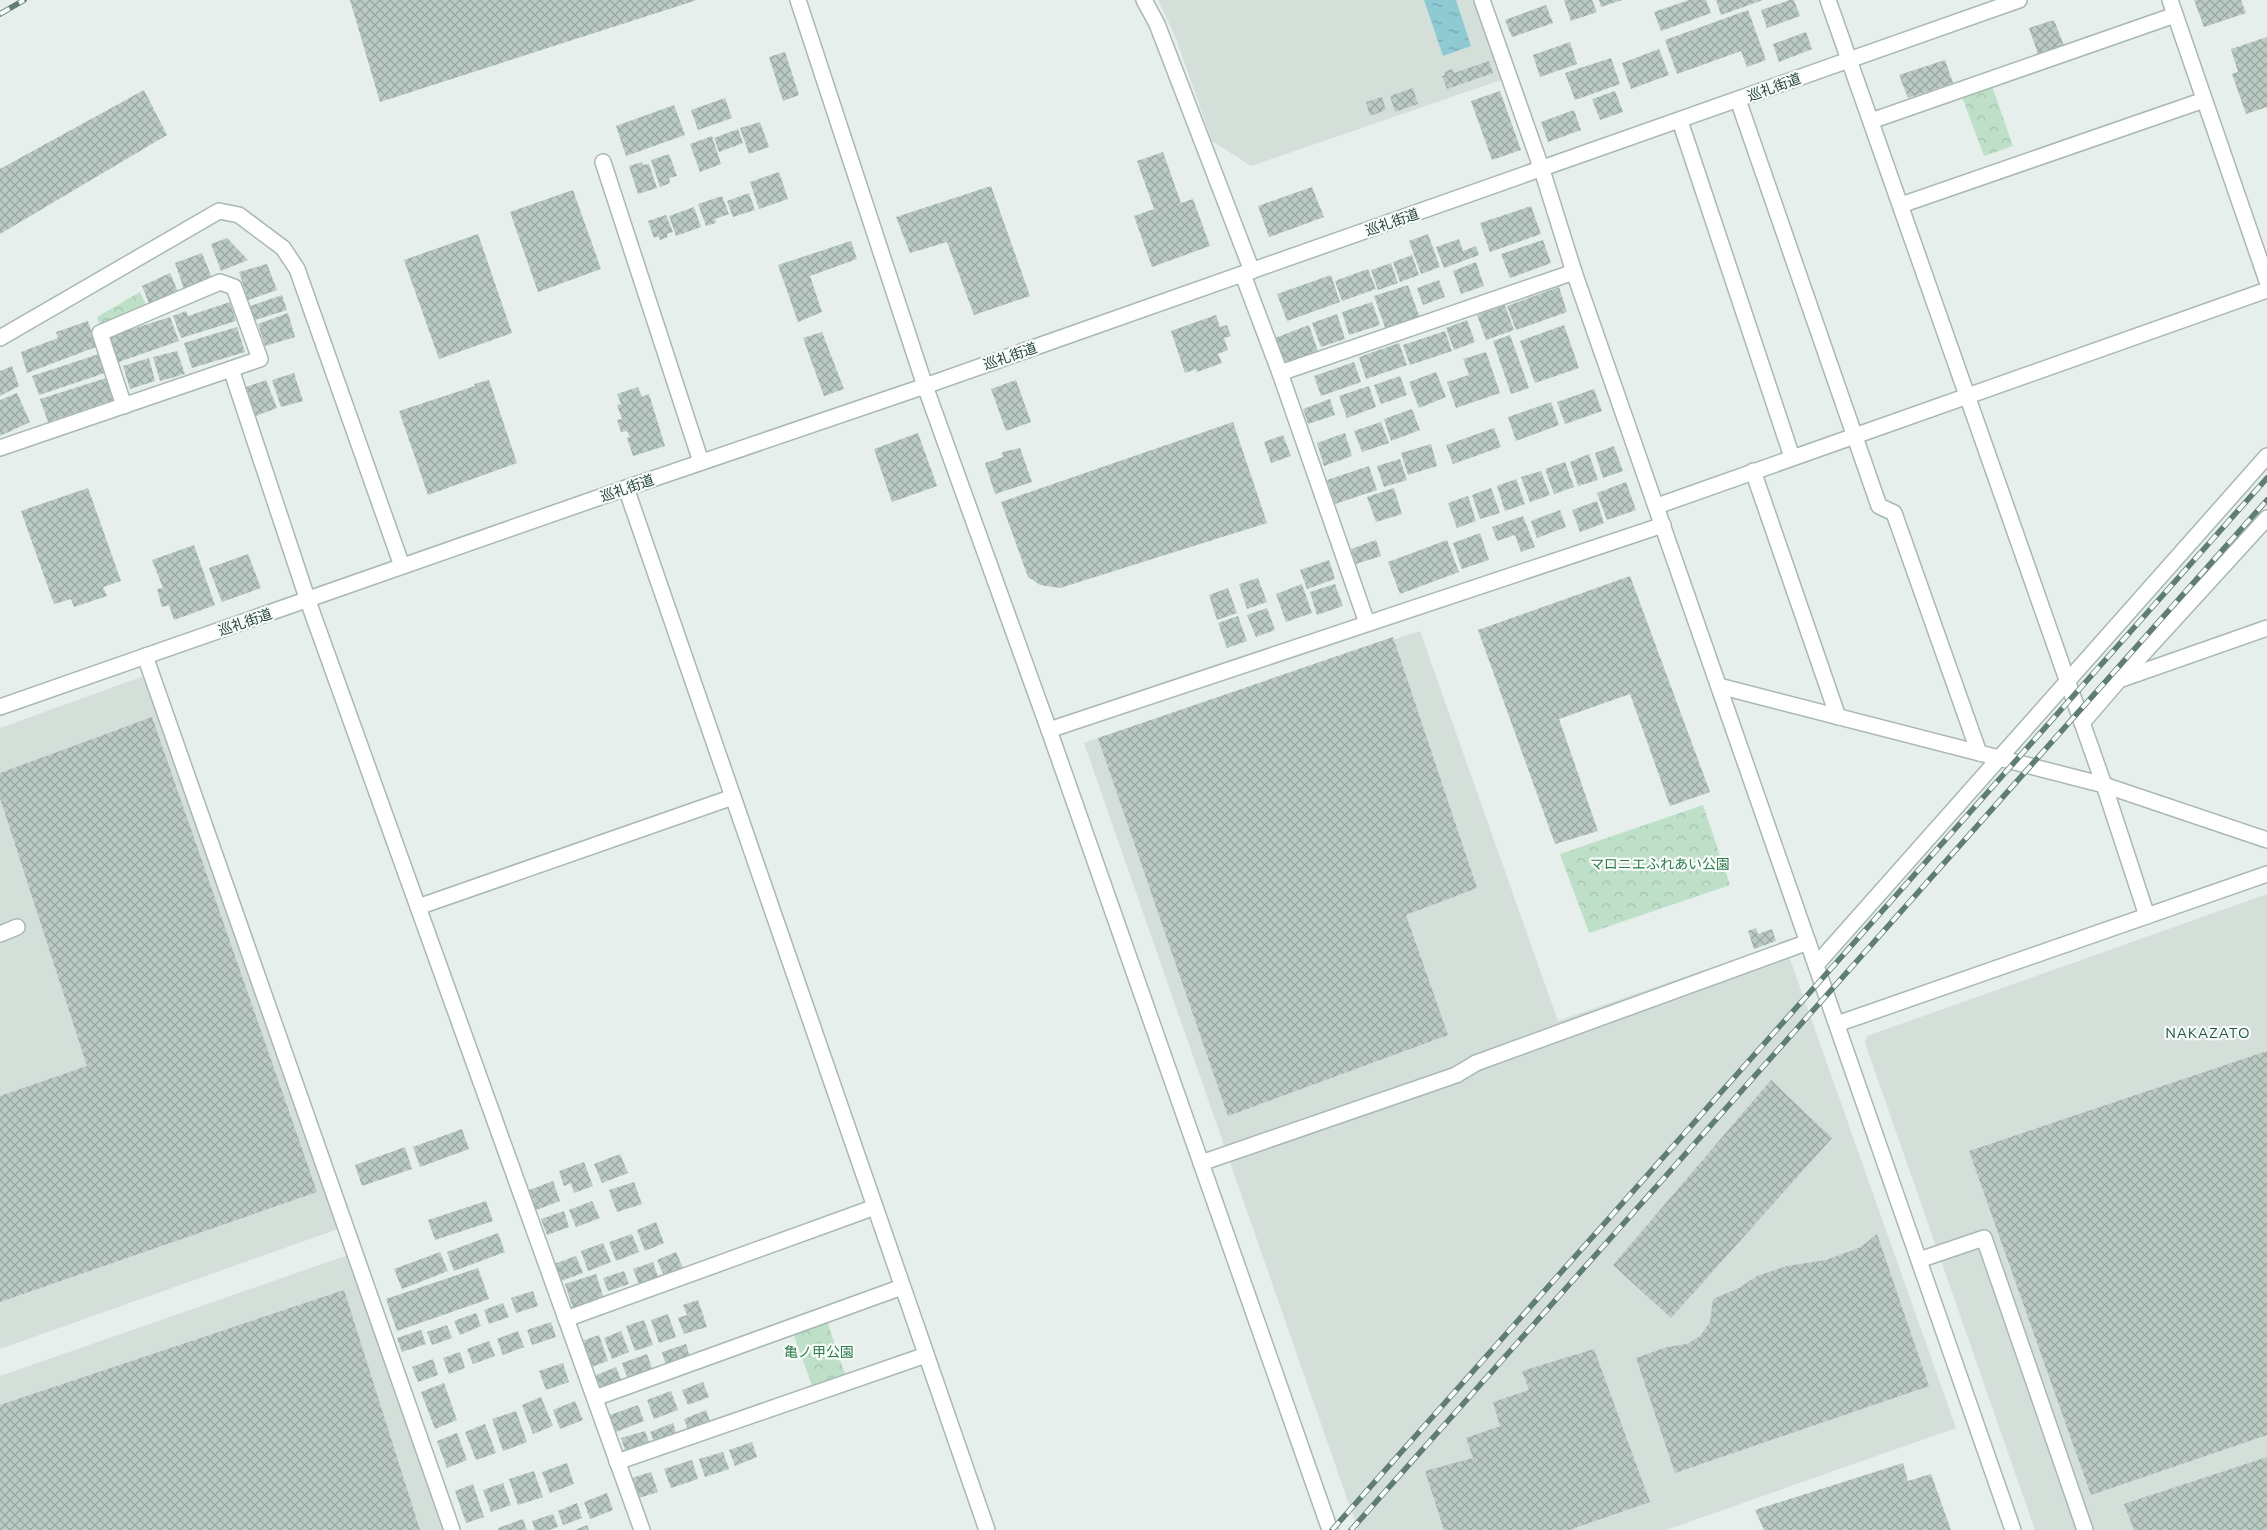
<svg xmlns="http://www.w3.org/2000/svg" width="2267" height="1530" font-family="Ubuntu,'Noto Sans JP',sans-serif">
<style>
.built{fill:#d4dfda}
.forest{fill:url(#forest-crowns)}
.water{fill:url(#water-ripples)}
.building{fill:url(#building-cross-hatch)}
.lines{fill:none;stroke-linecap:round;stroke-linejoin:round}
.minor-casing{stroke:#a8b8b2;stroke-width:18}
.minor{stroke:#fff;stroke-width:15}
.rail-casing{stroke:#5f7d75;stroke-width:5.5}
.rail{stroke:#f7fbf9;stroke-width:4;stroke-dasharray:11;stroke-linecap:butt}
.labels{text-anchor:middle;stroke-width:4.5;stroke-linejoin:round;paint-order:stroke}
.street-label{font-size:14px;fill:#24423a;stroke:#f7fbf9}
.park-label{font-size:14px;fill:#2d7a4b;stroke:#f7fbf9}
.neighbourhood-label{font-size:15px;letter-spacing:1px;fill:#1f5548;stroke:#f7fbf9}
</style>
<defs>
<pattern id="forest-crowns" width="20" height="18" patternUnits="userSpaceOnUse" patternTransform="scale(1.25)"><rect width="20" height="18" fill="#bfe0c8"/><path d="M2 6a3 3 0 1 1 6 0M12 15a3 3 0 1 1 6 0" fill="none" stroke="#a4c1ad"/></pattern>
<pattern id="water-ripples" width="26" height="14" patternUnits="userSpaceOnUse" patternTransform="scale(1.25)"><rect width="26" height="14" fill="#8ec9d4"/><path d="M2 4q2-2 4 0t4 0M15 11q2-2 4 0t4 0" fill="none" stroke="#74a5ad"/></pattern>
<pattern id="building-cross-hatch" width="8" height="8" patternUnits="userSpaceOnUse" patternTransform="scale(1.25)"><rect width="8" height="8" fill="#bbcac4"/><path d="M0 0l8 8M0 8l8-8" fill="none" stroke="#98a6a0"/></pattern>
</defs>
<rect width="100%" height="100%" fill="#e6efeb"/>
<g class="built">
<polygon points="1158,0 1476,0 1504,79 1251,166 1212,141 1175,36"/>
<polygon points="1420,631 1558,1021 1784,942 1956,1428 1666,1530 1358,1530 1084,743"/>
<polygon points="144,676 338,1229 0,1349 0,728"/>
<polygon points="2267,894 2267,1530 2035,1530 1865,1043 1867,1036"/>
<polygon points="348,1255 444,1530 0,1530 0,1376"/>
</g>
<g class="forest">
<polygon points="1991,83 2013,146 1984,156 1961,94"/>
<polygon points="140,292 147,307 101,328 97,317"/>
<polygon points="1703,805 1730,885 1589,933 1560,854"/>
<polygon points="827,1321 846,1377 813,1388 793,1333"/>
</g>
<polygon class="water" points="1424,0 1456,0 1471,46 1443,56"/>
<g class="building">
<polygon points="350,0 697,0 380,102"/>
<polygon points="1564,0 1592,0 1597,12 1571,21"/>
<polygon points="1599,0 1622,0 1601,7"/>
<polygon points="1689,0 1706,0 1711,13 1661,31 1654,12"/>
<polygon points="1716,0 1763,0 1721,15"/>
<polygon points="1790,0 1794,0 1800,16 1767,28 1761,10"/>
<polygon points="2194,0 2241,0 2246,13 2204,27"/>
<polygon points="1546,5 1553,23 1512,37 1505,20"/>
<polygon points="1748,10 1766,60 1747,67 1741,51 1677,74 1665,40"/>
<polygon points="2054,20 2065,48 2039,57 2029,28"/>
<polygon points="1806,32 1812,49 1779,62 1773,44"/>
<polygon points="2267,37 2267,107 2246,114 2232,74 2238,72 2231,49"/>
<polygon points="1570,42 1577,64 1540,77 1533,55"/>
<polygon points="1659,49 1669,75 1631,89 1622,63"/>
<polygon points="785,52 799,95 783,101 769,57"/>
<polygon points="1611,58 1620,84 1575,100 1565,73"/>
<polygon points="1945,60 1953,83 1908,98 1899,75"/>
<polygon points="1489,61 1493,73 1447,89 1442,76 1445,75 1444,72 1452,69 1454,73"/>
<polygon points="1413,88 1418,104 1395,112 1390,96"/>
<polygon points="144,90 167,135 0,234 0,169"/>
<polygon points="1500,91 1521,150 1492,160 1471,101"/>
<polygon points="1615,91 1623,112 1600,120 1592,99"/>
<polygon points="1382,97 1386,110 1370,116 1366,102"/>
<polygon points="725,98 732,118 698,130 691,110"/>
<polygon points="674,105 685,135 626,156 616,126"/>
<polygon points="1574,110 1581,130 1548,142 1541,122"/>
<polygon points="760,122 769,147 749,154 740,128"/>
<polygon points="738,129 743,143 719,152 714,138"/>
<polygon points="712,136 721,164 700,172 690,144"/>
<polygon points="1163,152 1181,203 1193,199 1210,246 1152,267 1134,216 1154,209 1137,161"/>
<polygon points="669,154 677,176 669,178 670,183 660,187 651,160"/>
<polygon points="642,162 643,165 649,164 657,188 638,194 629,166"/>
<polygon points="779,172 788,199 759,209 750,182"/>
<polygon points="991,186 1030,296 974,315 947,242 910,253 896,217"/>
<polygon points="1312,187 1324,217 1269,237 1258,206"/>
<polygon points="573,190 601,269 538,292 510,212"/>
<polygon points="749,193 755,210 733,217 727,201"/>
<polygon points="722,196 729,214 715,219 716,223 706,226 698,204"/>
<polygon points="1531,206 1541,234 1490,252 1480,223"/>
<polygon points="694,207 701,227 676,236 669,216"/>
<polygon points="666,215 673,232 667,234 668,237 660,240 658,236 654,238 648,221"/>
<polygon points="478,234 512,333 439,359 404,260"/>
<polygon points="1428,234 1440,267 1421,274 1409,241"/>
<polygon points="227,238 248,260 221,271 211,244"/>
<polygon points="1459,239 1463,251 1476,246 1479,255 1444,268 1436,247"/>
<polygon points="1543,240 1551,263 1510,278 1501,254"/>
<polygon points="851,241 857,259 810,276 822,312 798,322 778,265"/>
<polygon points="202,253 212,278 184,289 175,263"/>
<polygon points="1412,255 1419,275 1400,282 1393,262"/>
<polygon points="1476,262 1484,286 1461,294 1453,271"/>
<polygon points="1391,263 1398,283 1378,290 1371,270"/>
<polygon points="267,264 277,290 248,300 239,272"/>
<polygon points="1368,269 1376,289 1342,301 1335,281"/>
<polygon points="170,273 179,294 150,306 142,286"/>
<polygon points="1331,275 1340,302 1287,321 1277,294"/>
<polygon points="1439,280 1445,297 1423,305 1417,288"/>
<polygon points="1408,285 1420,318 1386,330 1374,296"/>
<polygon points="1559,287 1567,312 1516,330 1507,306"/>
<polygon points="282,295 287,310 255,320 250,306"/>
<polygon points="230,302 236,321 181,338 173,316 186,311 188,316"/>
<polygon points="1372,302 1380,325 1349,335 1342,312"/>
<polygon points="1505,305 1514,330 1486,340 1477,315"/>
<polygon points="288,313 295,337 265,346 258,324"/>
<polygon points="1337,314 1345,339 1321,347 1312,323"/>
<polygon points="1216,315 1220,327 1227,325 1231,336 1224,338 1228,350 1218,354 1222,363 1197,372 1196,369 1185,373 1171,331"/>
<polygon points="170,317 179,341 116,363 107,337"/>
<polygon points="1467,320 1475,342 1454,350 1446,328"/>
<polygon points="88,321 96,347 27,373 21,352 58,338 56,332"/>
<polygon points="1309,325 1318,351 1284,363 1275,338"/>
<polygon points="1564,325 1579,368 1535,383 1520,341"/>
<polygon points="237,327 245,352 192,368 184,343"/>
<polygon points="1445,331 1452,351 1410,365 1403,345"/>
<polygon points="822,332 844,389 824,396 803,338"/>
<polygon points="1510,335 1529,388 1511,394 1493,341"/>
<polygon points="1399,343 1407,365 1366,379 1359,357"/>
<polygon points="177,351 185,374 160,381 153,357"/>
<polygon points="1486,352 1500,393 1456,408 1447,382 1469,375 1463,359"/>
<polygon points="99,354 105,373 39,395 32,376"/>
<polygon points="149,358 155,381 130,389 123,366"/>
<polygon points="1354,362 1361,382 1321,396 1314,376"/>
<polygon points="12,366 19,386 0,396 0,371"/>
<polygon points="1436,372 1446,397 1419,408 1409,382"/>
<polygon points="294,373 303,401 281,407 272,380"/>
<polygon points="1400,376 1407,395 1381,404 1374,385"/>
<polygon points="106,378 113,400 48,422 40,399"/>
<polygon points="266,380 277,408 253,417 243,388"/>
<polygon points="489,380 517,463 428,495 399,411 475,386 474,384"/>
<polygon points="1016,380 1031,422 1006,431 991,389"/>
<polygon points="1369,386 1376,407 1347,418 1339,396"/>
<polygon points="638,387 642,397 649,394 665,446 633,456 627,438 630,437 627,431 621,432 617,420 622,419 617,405 621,404 617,394"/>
<polygon points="1594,389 1602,411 1565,424 1557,402"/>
<polygon points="17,393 30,422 0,436 0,400"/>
<polygon points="1330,399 1335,415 1308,424 1303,409"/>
<polygon points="1551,402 1559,425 1516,441 1508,417"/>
<polygon points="1412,409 1420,430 1391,441 1384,419"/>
<polygon points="1233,422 1267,523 1060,588 1040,585 1028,577 1001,502"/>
<polygon points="1381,422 1389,443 1362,452 1354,431"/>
<polygon points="1494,428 1501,447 1453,464 1446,445"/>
<polygon points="918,433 937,486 892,502 874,449"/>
<polygon points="1345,433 1352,456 1324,466 1317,443"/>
<polygon points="1283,435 1291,456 1271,463 1264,442"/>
<polygon points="1431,444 1437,466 1408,475 1401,453"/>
<polygon points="1614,446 1623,471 1603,478 1595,453"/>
<polygon points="1020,448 1032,482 995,494 985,463 1003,457 1002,452"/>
<polygon points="1589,454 1598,480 1578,486 1570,462"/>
<polygon points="1400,459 1407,480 1384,487 1377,466"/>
<polygon points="1565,462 1574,487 1554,494 1545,469"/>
<polygon points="1369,466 1377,490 1335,504 1327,480"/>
<polygon points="1541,471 1550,495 1530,502 1521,477"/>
<polygon points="1516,479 1525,504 1505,511 1497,486"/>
<polygon points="1626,482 1636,510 1607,520 1597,493"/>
<polygon points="88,488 121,581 103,587 107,596 74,607 71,599 54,604 21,511"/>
<polygon points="1394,488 1402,514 1376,522 1367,497"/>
<polygon points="1491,488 1500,513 1480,519 1472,495"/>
<polygon points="1468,496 1476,521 1457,528 1448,503"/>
<polygon points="1597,501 1604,523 1580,532 1572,510"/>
<polygon points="1560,510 1566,527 1537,538 1531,521"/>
<polygon points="1523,516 1535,547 1521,552 1515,535 1497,541 1492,527"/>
<polygon points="1480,533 1489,560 1462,569 1453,543"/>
<polygon points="1376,540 1381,556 1356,564 1351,549"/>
<polygon points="1447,540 1459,572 1400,594 1388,562"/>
<polygon points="194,545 215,605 174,620 169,605 162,607 157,589 163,588 152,560"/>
<polygon points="248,554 261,588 222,602 209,568"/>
<polygon points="1329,560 1335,579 1307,589 1300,570"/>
<polygon points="1630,576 1710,792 1670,806 1630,694 1559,719 1598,831 1555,844 1478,630"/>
<polygon points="1258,578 1267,602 1247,609 1239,584"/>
<polygon points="1302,584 1312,613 1286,622 1276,594"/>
<polygon points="1335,584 1343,606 1317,615 1310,592"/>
<polygon points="1228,588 1237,613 1217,620 1209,595"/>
<polygon points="1267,608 1275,630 1256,637 1247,615"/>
<polygon points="1238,616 1247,641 1227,648 1218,623"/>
<polygon points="1393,637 1477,888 1406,915 1448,1035 1228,1116 1098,738"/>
<polygon points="152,717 317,1192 0,1302 0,1096 87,1066 0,798 0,773"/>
<polygon points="1756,928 1758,934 1772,929 1776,941 1754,949 1748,931"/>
<polygon points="2267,1051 2267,1435 2091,1495 1969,1151"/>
<polygon points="1771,1080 1832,1138 1671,1318 1613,1265"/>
<polygon points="462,1129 469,1149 420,1167 413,1147"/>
<polygon points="405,1147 412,1169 362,1186 355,1165"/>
<polygon points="620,1154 628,1173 602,1183 594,1164"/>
<polygon points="584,1162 593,1186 574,1193 571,1183 564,1186 559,1171"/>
<polygon points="553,1181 560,1201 536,1210 529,1190"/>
<polygon points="634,1182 642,1204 617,1212 609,1190"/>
<polygon points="486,1201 493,1221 435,1240 428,1220"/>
<polygon points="592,1201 600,1218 576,1227 569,1210"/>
<polygon points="564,1211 569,1227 547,1235 541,1219"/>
<polygon points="656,1222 664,1243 645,1251 637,1230"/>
<polygon points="498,1233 505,1252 454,1271 447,1252"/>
<polygon points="632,1234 639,1252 616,1261 609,1242"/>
<polygon points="1877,1234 1929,1386 1675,1473 1636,1358 1667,1347 1687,1344 1700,1336 1710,1322 1713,1299 1739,1288 1757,1276 1787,1266 1826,1260 1861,1247"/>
<polygon points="603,1243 611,1262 588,1271 581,1251"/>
<polygon points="440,1252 448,1271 402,1289 394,1269"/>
<polygon points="676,1252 684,1270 665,1278 657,1260"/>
<polygon points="576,1256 583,1273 561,1281 554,1264"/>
<polygon points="653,1262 659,1280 640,1287 633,1269"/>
<polygon points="478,1268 489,1299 397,1331 386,1299"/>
<polygon points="624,1271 629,1284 608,1291 603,1278"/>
<polygon points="596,1274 604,1299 573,1309 565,1284"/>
<polygon points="344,1290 420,1530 0,1530 0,1405"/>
<polygon points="533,1291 538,1306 516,1313 511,1298"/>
<polygon points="698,1300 707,1327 684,1334 678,1318 687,1315 683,1305"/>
<polygon points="503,1303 509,1317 489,1324 484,1310"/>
<polygon points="476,1313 481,1326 460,1335 454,1321"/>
<polygon points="668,1314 676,1337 659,1343 651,1320"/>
<polygon points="644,1320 653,1345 635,1351 626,1326"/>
<polygon points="551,1322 556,1337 532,1345 527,1330"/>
<polygon points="447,1325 452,1338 432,1345 427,1332"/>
<polygon points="421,1330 426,1344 402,1352 397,1338"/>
<polygon points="518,1331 524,1347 503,1355 497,1339"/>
<polygon points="621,1331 629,1352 612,1359 604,1338"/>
<polygon points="599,1335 608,1361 591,1367 582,1341"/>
<polygon points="489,1341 495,1356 473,1364 467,1349"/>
<polygon points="686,1344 690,1357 666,1366 662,1352"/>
<polygon points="1594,1349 1650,1502 1569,1530 1444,1530 1425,1471 1473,1458 1466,1438 1500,1426 1493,1402 1529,1390 1522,1371"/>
<polygon points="460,1352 465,1368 449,1374 443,1358"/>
<polygon points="647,1354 653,1371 628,1380 622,1363"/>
<polygon points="433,1359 438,1375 418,1382 412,1367"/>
<polygon points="563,1363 569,1382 546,1390 539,1371"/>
<polygon points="616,1367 622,1382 600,1391 594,1376"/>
<polygon points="703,1382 709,1397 688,1405 682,1390"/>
<polygon points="444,1383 457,1420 435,1429 421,1392"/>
<polygon points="671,1391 678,1410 654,1419 647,1400"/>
<polygon points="541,1397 553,1426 533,1434 522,1405"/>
<polygon points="575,1401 583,1420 560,1429 553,1410"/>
<polygon points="638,1405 644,1421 616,1432 610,1415"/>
<polygon points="706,1410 711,1424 689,1432 684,1419"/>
<polygon points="516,1411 527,1442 503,1451 492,1419"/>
<polygon points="673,1423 677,1436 655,1444 650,1432"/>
<polygon points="485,1424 496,1453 476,1460 465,1432"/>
<polygon points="645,1431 650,1445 626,1453 621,1438"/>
<polygon points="457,1433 467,1460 447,1468 437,1441"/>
<polygon points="752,1442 757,1457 735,1466 729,1450"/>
<polygon points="723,1452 729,1469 705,1477 699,1459"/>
<polygon points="2267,1457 2267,1530 2134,1530 2124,1504"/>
<polygon points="692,1460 698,1479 671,1488 664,1469"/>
<polygon points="567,1463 574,1484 550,1493 542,1472"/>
<polygon points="1903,1463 1908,1481 1931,1474 1951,1530 1764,1530 1755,1510"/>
<polygon points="534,1471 543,1497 518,1505 509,1479"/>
<polygon points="651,1472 658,1492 639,1498 632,1478"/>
<polygon points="503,1483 511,1505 491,1512 483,1490"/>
<polygon points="473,1484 484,1517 466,1523 455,1491"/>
<polygon points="607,1493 613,1510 590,1519 584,1502"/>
<polygon points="577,1503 582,1518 563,1525 558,1511"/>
<polygon points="553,1514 558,1527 549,1530 535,1530 532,1521"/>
<polygon points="523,1519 527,1530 499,1530 498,1528"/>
<polygon points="587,1525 589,1530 575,1530"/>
</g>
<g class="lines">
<defs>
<g id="minor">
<polyline points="798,0 925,386 1049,730 1330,1530"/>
<polyline points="1144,0 1157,24 1252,271"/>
<polyline points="1482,0 1542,170 1574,272 2013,1530"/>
<polyline points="1828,0 2104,785 2147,916"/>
<polyline points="2170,0 2267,281"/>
<polyline points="1738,100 1879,506 1894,513 1979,753"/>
<polyline points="1680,121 1792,457"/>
<polyline points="1871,121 2175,15"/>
<polyline points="603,162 701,462"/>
<polyline points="1901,205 2204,100"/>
<polyline points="1243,275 1280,373 1367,623"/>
<polyline points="0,338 219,211 239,215 283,248 297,269 402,566"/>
<polyline points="1280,373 1574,272"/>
<polyline points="124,406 100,333 220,282 234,287 260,359 231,369"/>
<polyline points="0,448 231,369 308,601 642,1530"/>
<polyline points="1753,471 1838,717"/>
<polyline points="626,488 987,1530"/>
<polyline points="1657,506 2267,290"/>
<polyline points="145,656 452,1530"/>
<polyline points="2119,680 2267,518"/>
<polyline points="1719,686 2104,785 2267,840"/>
<polyline points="0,707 626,488 925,386 2019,0"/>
<polyline points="2082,723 2119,680 2267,628"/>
<polyline points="1049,730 1663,525"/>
<polyline points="418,907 733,797"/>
<polyline points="0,934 17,927"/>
<polyline points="1816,965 2267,456"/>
<polyline points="1837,1024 2267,874"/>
<polyline points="1201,1163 1456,1075 1476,1063 1808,942"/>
<polyline points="1919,1260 1984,1238 2085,1530"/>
<polyline points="566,1319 875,1207"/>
<polyline points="595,1398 902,1287"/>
<polyline points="617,1462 926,1355"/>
</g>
</defs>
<use href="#minor" class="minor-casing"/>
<use href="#minor" class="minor"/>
<defs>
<g id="rail">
<polyline points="0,14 24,0"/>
<polyline points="1332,1530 2267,478"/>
<polyline points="1351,1530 2267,500"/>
</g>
</defs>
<use href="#rail" class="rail-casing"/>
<use href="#rail" class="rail"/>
</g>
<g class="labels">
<g class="street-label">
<text transform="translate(1774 87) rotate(-20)" y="5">巡礼街道</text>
<text transform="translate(1392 222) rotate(-19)" y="5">巡礼街道</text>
<text transform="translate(1010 356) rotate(-19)" y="5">巡礼街道</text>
<text transform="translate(627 488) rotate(-19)" y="5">巡礼街道</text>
<text transform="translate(245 622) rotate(-19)" y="5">巡礼街道</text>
</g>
<g class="park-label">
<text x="1660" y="869">マロニエふれあい公園</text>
<text x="819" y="1357">亀ノ甲公園</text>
</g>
<g class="neighbourhood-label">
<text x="2208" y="1038">NAKAZATO</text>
</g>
</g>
</svg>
